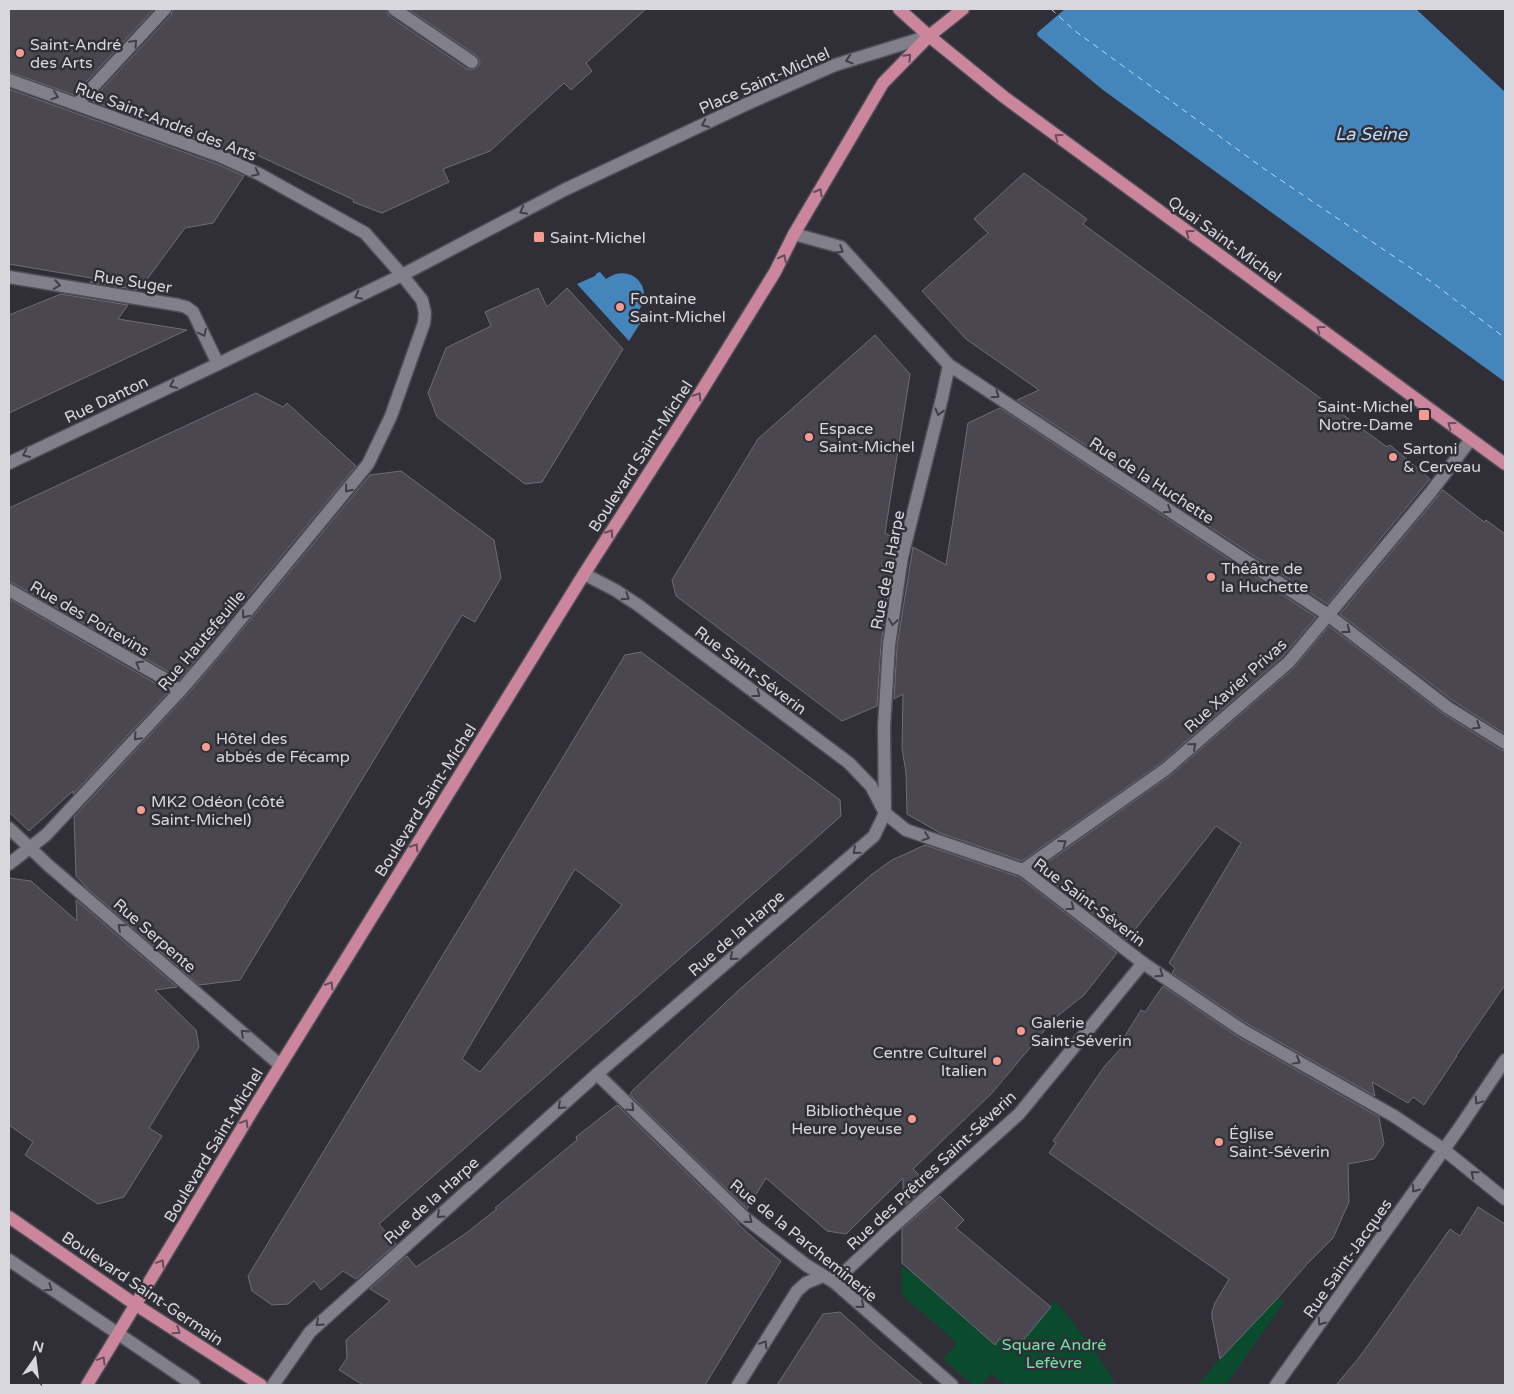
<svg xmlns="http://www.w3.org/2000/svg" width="1514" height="1394" font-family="'Varela Round',sans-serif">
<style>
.green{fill:#094b2c}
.water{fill:#4486bc}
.pier{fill:#302f38}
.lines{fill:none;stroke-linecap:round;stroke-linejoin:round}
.ferry{stroke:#b9daf8;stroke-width:1;stroke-dasharray:6 5;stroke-linecap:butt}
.building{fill:#4a4750;stroke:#6f6c76;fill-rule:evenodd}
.service-casing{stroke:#4e4d54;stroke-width:15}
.pedestrian-casing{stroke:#4e4d54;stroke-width:15}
.minor-casing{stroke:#4e4d54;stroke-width:15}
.tertiary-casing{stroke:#4e4d54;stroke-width:15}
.secondary-casing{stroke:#4e4d54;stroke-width:15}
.primary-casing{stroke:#4e4d54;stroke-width:15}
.service{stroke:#817f89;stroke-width:12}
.pedestrian{stroke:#817f89;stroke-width:12}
.minor{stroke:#817f89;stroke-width:12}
.tertiary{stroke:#817f89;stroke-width:12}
.secondary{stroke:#817f89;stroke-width:12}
.primary{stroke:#cb869e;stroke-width:12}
.oneway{stroke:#403f48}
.oneway2{stroke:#664d5c}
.poi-dot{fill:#f59c91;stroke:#302f38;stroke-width:2}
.labels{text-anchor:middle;stroke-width:5;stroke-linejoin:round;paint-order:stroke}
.poi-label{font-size:16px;fill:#d8d7dd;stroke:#302f38;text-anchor:start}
.street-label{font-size:16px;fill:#d8d7dd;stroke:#302f38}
.park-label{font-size:16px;fill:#72e2a3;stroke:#302f38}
.water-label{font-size:18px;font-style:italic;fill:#b9daf8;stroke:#302f38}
</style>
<rect width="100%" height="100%" fill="#302f38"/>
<g class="green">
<polygon points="902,1265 909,1272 911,1271 995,1345 999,1339 1021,1343 1054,1301 1064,1311 1098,1356 1116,1385 1005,1385 991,1373 981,1385 973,1385 943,1359 957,1343 902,1295"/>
<polygon points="1278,1297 1284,1302 1226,1385 1197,1385 1240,1337"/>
</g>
<g class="water">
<polygon points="1005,9 1416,9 1505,92 1505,382 1103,90"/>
<path d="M600 272 606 279C631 261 657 289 637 313L644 320 642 323 639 325 629 341 577 284 595 276 597 273Z"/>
</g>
<polygon class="pier" points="1003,9 1065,9 1037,33 1038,39"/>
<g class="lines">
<polyline class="ferry" points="1051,9 1075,31 1263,168 1433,283 1505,338"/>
</g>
<g class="building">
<polygon points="9,9 154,9 74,95 9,72"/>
<polygon points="173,9 386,9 389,16 467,69 472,70 478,67 480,63 479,59 477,56 408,9 646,9 586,63 592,71 571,90 564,83 490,151 443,169 449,182 382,213 353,202 354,200 257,155 253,162 223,148 91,101 171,15"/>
<polygon points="9,89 217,164 244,176 213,223 185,228 139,290 90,282 97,279 9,264"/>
<polygon points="1024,173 1087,219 1083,224 1387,447 1390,445 1430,479 1327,604 1017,400 1039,390 966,339 922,291 988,233 974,219"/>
<polygon points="538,288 547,307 567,288 623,349 542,482 525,484 437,417 428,393 446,348 491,326 485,312"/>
<polygon points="61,294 128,305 118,319 187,330 9,413 9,315"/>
<polygon points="875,335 910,374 885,533 898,540 894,556 881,644 877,706 842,721 676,596 672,580 758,439"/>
<polygon points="256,393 283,407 287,403 356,466 179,680 169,672 13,583 9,582 9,508"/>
<polygon points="1000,408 1316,617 1283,656 1161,763 1022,861 940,833 907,814 906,773 902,748 903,694 894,699 897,646 913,547 946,565 968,423"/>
<polygon points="401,471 494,540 501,578 475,622 462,615 240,980 199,985 88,889 76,876 74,817 186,696 223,653 370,475"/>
<polygon points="1443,490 1484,522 1486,520 1505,534 1505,734 1452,700 1340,614"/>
<polygon points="9,599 160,686 168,692 73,794 73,791 29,831 9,812"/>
<polygon points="1329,626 1442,713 1501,750 1505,751 1505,985 1456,1056 1457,1056 1424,1105 1413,1097 1408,1103 1372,1082 1375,1096 1246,1023 1172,973 1175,968 1169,963 1241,843 1216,826 1127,940 1037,870 1171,775 1294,668"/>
<path d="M641 652 840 800 841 816 379 1224 396 1244 356 1279 343 1271 321 1290 314 1281 288 1304 272 1305 252 1291 248 1276 625 655ZM575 869 622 905 480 1072 462 1059Z"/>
<polygon points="925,845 1019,877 1117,953 1084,995 1055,1018 992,1093 913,1169 928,1184 903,1207 903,1178 846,1234 827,1231 766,1178 747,1209 630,1095 632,1091 740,989 871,875 892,860"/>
<polygon points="9,878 31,881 77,921 76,900 177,987 155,990 196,1030 199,1047 149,1128 162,1136 124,1197 98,1204 80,1192 25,1155 33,1142 9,1125"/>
<polygon points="1163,986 1238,1037 1379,1117 1384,1144 1374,1159 1348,1164 1349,1202 1333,1238 1307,1264 1276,1300 1220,1359 1212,1317 1212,1312 1215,1303 1229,1279 1049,1153 1056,1143 1053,1141 1104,1067 1123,1046 1120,1044 1141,1010 1145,1012"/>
<polygon points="617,1105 738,1223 738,1224 758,1242 781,1261 705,1385 363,1385 339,1370 347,1358 346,1340 390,1301 370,1289 407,1256 416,1267 465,1234 497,1209 495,1208 577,1140 576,1137"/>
<polygon points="940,1196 964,1220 956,1228 1051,1307 1021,1343 999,1339 995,1345 902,1263 902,1229"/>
<polygon points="1478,1207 1505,1224 1505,1385 1336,1385 1358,1359 1382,1326 1450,1229 1460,1236"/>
<polygon points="840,1312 873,1342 923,1385 777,1385 823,1314"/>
</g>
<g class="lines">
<defs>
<polyline id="service" points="9,1260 194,1385"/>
<g id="pedestrian">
<polyline points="394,9 472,62"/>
<polyline points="597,1074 744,1217 806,1265 834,1282 952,1385"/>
<polyline points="1443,1149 1505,1199"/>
<polyline points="834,1282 885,1234 1019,1114 1143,963"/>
<polyline points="738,1385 797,1291 806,1283 823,1276"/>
</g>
<g id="minor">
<polyline points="9,80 220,156 259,174 365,233 402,275 422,300 425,313 424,323 391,416 368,464 217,648 180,691 46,835 9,864"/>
<polyline points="77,104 165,9"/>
<polyline points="794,234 841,247 949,365 1328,615 1447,707 1505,743"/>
<polyline points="9,277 178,305 186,307 193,312 218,364"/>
<polyline points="584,574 615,590 638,605 849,763 871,786 885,813 906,830 1023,870 1143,963 1242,1030 1394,1116 1443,1149"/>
<polyline points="9,590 165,679 180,691"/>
<polyline points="9,828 48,865 280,1065"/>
<polyline points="1023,870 1166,769 1289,662 1431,492 1471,439"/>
<polyline points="273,1385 310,1332 597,1074 874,836 885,813 884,727 889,645 902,557 942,398 949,365"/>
</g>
<polyline id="tertiary" points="9,463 218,364 402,275 566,189 749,103 835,65 929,36"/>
<polyline id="secondary" points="1276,1385 1460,1127 1505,1060"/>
<g id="primary">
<polyline points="899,9 929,36 1004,97 1505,464"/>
<polyline points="9,1217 136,1305 261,1385"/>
<polyline points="87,1385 254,1108 584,574 699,395 775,272 794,234 883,83 929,36 963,9"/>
</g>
</defs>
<use href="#service" class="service-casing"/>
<use href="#pedestrian" class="pedestrian-casing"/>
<use href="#minor" class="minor-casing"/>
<use href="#tertiary" class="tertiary-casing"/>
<use href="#secondary" class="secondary-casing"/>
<use href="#primary" class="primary-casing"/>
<use href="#service" class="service"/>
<use href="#pedestrian" class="pedestrian"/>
<use href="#minor" class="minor"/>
<use href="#tertiary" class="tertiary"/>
<use href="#secondary" class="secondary"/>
<use href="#primary" class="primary"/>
</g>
<defs><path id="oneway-chevron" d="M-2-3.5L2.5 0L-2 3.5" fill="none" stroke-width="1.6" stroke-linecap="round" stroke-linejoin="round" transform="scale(1.25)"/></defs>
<g class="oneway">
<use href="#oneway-chevron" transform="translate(134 43) rotate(-47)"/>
<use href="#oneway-chevron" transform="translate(849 60) rotate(163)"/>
<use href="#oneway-chevron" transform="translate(55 96) rotate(19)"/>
<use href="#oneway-chevron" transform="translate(705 124) rotate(155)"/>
<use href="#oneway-chevron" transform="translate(256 173) rotate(26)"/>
<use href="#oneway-chevron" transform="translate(523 211) rotate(153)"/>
<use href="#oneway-chevron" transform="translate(840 250) rotate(32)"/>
<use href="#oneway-chevron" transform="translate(57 285) rotate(9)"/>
<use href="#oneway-chevron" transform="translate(358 296) rotate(154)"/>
<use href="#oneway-chevron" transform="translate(203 333) rotate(65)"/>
<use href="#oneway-chevron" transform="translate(173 385) rotate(155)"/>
<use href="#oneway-chevron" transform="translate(996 395) rotate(34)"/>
<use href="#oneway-chevron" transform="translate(939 412) rotate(104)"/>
<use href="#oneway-chevron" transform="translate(26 454) rotate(155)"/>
<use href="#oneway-chevron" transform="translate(348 489) rotate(129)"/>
<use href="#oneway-chevron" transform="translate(1168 510) rotate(33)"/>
<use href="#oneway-chevron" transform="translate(626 597) rotate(34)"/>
<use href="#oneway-chevron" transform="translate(245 615) rotate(129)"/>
<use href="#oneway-chevron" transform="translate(893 622) rotate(98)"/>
<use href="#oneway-chevron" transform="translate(1347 630) rotate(38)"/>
<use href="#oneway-chevron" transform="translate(139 664) rotate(-150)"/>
<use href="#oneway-chevron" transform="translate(757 694) rotate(37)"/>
<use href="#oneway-chevron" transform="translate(1477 726) rotate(32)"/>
<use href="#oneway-chevron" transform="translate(137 737) rotate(133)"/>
<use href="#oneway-chevron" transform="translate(1193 746) rotate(-41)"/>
<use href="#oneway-chevron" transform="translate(926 837) rotate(19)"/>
<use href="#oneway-chevron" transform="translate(1063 843) rotate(-36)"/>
<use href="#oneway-chevron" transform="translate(856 851) rotate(139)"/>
<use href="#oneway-chevron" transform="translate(1071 907) rotate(37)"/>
<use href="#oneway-chevron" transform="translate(121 927) rotate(-139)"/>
<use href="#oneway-chevron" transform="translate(733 957) rotate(139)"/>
<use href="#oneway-chevron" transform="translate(1160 974) rotate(34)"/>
<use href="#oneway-chevron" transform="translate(244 1033) rotate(-137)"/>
<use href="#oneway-chevron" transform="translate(1297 1061) rotate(29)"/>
<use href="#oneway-chevron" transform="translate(1478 1101) rotate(124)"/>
<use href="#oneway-chevron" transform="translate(561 1106) rotate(138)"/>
<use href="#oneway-chevron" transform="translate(631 1108) rotate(44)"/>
<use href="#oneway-chevron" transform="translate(1474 1174) rotate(-141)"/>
<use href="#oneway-chevron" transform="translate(1415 1189) rotate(125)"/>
<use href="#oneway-chevron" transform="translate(440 1215) rotate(138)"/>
<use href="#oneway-chevron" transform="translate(749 1220) rotate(39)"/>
<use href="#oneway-chevron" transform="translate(49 1288) rotate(34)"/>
<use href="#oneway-chevron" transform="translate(861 1305) rotate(41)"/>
<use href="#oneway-chevron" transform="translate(1321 1322) rotate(125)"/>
<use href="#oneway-chevron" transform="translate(319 1323) rotate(138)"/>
<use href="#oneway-chevron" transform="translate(764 1344) rotate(-58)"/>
</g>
<g class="oneway2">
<use href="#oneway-chevron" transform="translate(908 57) rotate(-46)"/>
<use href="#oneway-chevron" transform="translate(1058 137) rotate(-144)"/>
<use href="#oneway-chevron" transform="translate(819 192) rotate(-60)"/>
<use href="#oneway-chevron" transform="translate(1189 233) rotate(-144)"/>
<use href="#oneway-chevron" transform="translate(783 258) rotate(-63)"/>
<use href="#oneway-chevron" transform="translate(1320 329) rotate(-144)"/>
<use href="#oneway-chevron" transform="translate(698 396) rotate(-58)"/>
<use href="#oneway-chevron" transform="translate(1451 425) rotate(-144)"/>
<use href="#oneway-chevron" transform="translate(610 533) rotate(-57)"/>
<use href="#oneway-chevron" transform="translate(415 847) rotate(-58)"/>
<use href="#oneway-chevron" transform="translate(330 985) rotate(-58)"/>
<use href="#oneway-chevron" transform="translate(245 1123) rotate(-59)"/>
<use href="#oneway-chevron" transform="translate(161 1263) rotate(-59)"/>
<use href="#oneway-chevron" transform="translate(177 1331) rotate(33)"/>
<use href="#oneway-chevron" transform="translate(102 1360) rotate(-59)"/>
</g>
<g class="poi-dot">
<circle cx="20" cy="53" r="5"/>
<rect x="533" y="231" width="12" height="12" rx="2.5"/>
<circle cx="620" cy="307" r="5"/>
<rect x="1418" y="409" width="12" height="12" rx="2.5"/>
<circle cx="809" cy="437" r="5"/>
<circle cx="1393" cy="457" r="5"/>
<circle cx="1211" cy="577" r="5"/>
<circle cx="206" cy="747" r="5"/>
<circle cx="141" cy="810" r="5"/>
<circle cx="1021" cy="1031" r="5"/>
<circle cx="997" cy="1061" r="5"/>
<circle cx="912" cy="1119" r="5"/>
<circle cx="1219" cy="1142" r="5"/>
</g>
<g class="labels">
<g class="poi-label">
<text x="30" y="50">Saint-André<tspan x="30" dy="18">des Arts</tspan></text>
<text x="550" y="243">Saint-Michel</text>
<text x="630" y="304">Fontaine<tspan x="630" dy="18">Saint-Michel</tspan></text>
<text x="1413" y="412" text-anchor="end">Saint-Michel<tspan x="1413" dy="18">Notre-Dame</tspan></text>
<text x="819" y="434">Espace<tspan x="819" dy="18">Saint-Michel</tspan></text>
<text x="1403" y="454">Sartoni<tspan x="1403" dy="18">&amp; Cerveau</tspan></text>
<text x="1221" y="574">Théâtre de<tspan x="1221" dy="18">la Huchette</tspan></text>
<text x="216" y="744">Hôtel des<tspan x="216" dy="18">abbés de Fécamp</tspan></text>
<text x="151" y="807">MK2 Odéon (côté<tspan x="151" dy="18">Saint-Michel)</tspan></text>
<text x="1031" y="1028">Galerie<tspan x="1031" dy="18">Saint-Séverin</tspan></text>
<text x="987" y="1058" text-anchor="end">Centre Culturel<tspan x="987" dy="18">Italien</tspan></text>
<text x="902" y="1116" text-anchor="end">Bibliothèque<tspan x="902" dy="18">Heure Joyeuse</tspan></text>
<text x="1229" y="1139">Église<tspan x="1229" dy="18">Saint-Séverin</tspan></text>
</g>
<g class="street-label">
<text transform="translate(764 80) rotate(-24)" y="6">Place Saint-Michel</text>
<text transform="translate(166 121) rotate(21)" y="6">Rue Saint-André des Arts</text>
<text transform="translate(1225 239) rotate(36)" y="6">Quai Saint-Michel</text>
<text transform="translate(133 281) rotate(9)" y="6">Rue Suger</text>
<text transform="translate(106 399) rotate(-25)" y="6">Rue Danton</text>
<text transform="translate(640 456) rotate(-57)" y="6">Boulevard Saint-Michel</text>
<text transform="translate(1152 480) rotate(33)" y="6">Rue de la Huchette</text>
<text transform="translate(887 570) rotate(-79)" y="6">Rue de la Harpe</text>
<text transform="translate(90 618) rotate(30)" y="6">Rue des Poitevins</text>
<text transform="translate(201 640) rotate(-50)" y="6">Rue Hautefeuille</text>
<text transform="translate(751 670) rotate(37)" y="6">Rue Saint-Séverin</text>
<text transform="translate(1235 685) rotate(-42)" y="6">Rue Xavier Privas</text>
<text transform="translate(425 800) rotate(-58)" y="6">Boulevard Saint-Michel</text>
<text transform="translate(1090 902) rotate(37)" y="6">Rue Saint-Séverin</text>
<text transform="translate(736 933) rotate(-41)" y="6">Rue de la Harpe</text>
<text transform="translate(155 935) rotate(41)" y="6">Rue Serpente</text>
<text transform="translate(213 1145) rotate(-59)" y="6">Boulevard Saint-Michel</text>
<text transform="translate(931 1170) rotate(-43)" y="6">Rue des Prêtres Saint-Séverin</text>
<text transform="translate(431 1200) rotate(-42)" y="6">Rue de la Harpe</text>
<text transform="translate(804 1240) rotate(39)" y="6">Rue de la Parcheminerie</text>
<text transform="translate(1347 1258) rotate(-55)" y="6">Rue Saint-Jacques</text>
<text transform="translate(143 1288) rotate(34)" y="6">Boulevard Saint-Germain</text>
</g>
<g class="park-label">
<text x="1054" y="1350">Square André<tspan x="1054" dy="18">Lefèvre</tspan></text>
</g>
<g class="water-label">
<text x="1371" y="140">La Seine</text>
</g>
</g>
<rect width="1514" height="1394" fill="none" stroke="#d8d7dd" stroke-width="20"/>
<g transform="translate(35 1359) rotate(14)" stroke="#302f38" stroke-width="4" paint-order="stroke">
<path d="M0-4L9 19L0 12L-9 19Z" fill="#d8d7dd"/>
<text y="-8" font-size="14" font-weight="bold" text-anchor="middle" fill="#d8d7dd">N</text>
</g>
</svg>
